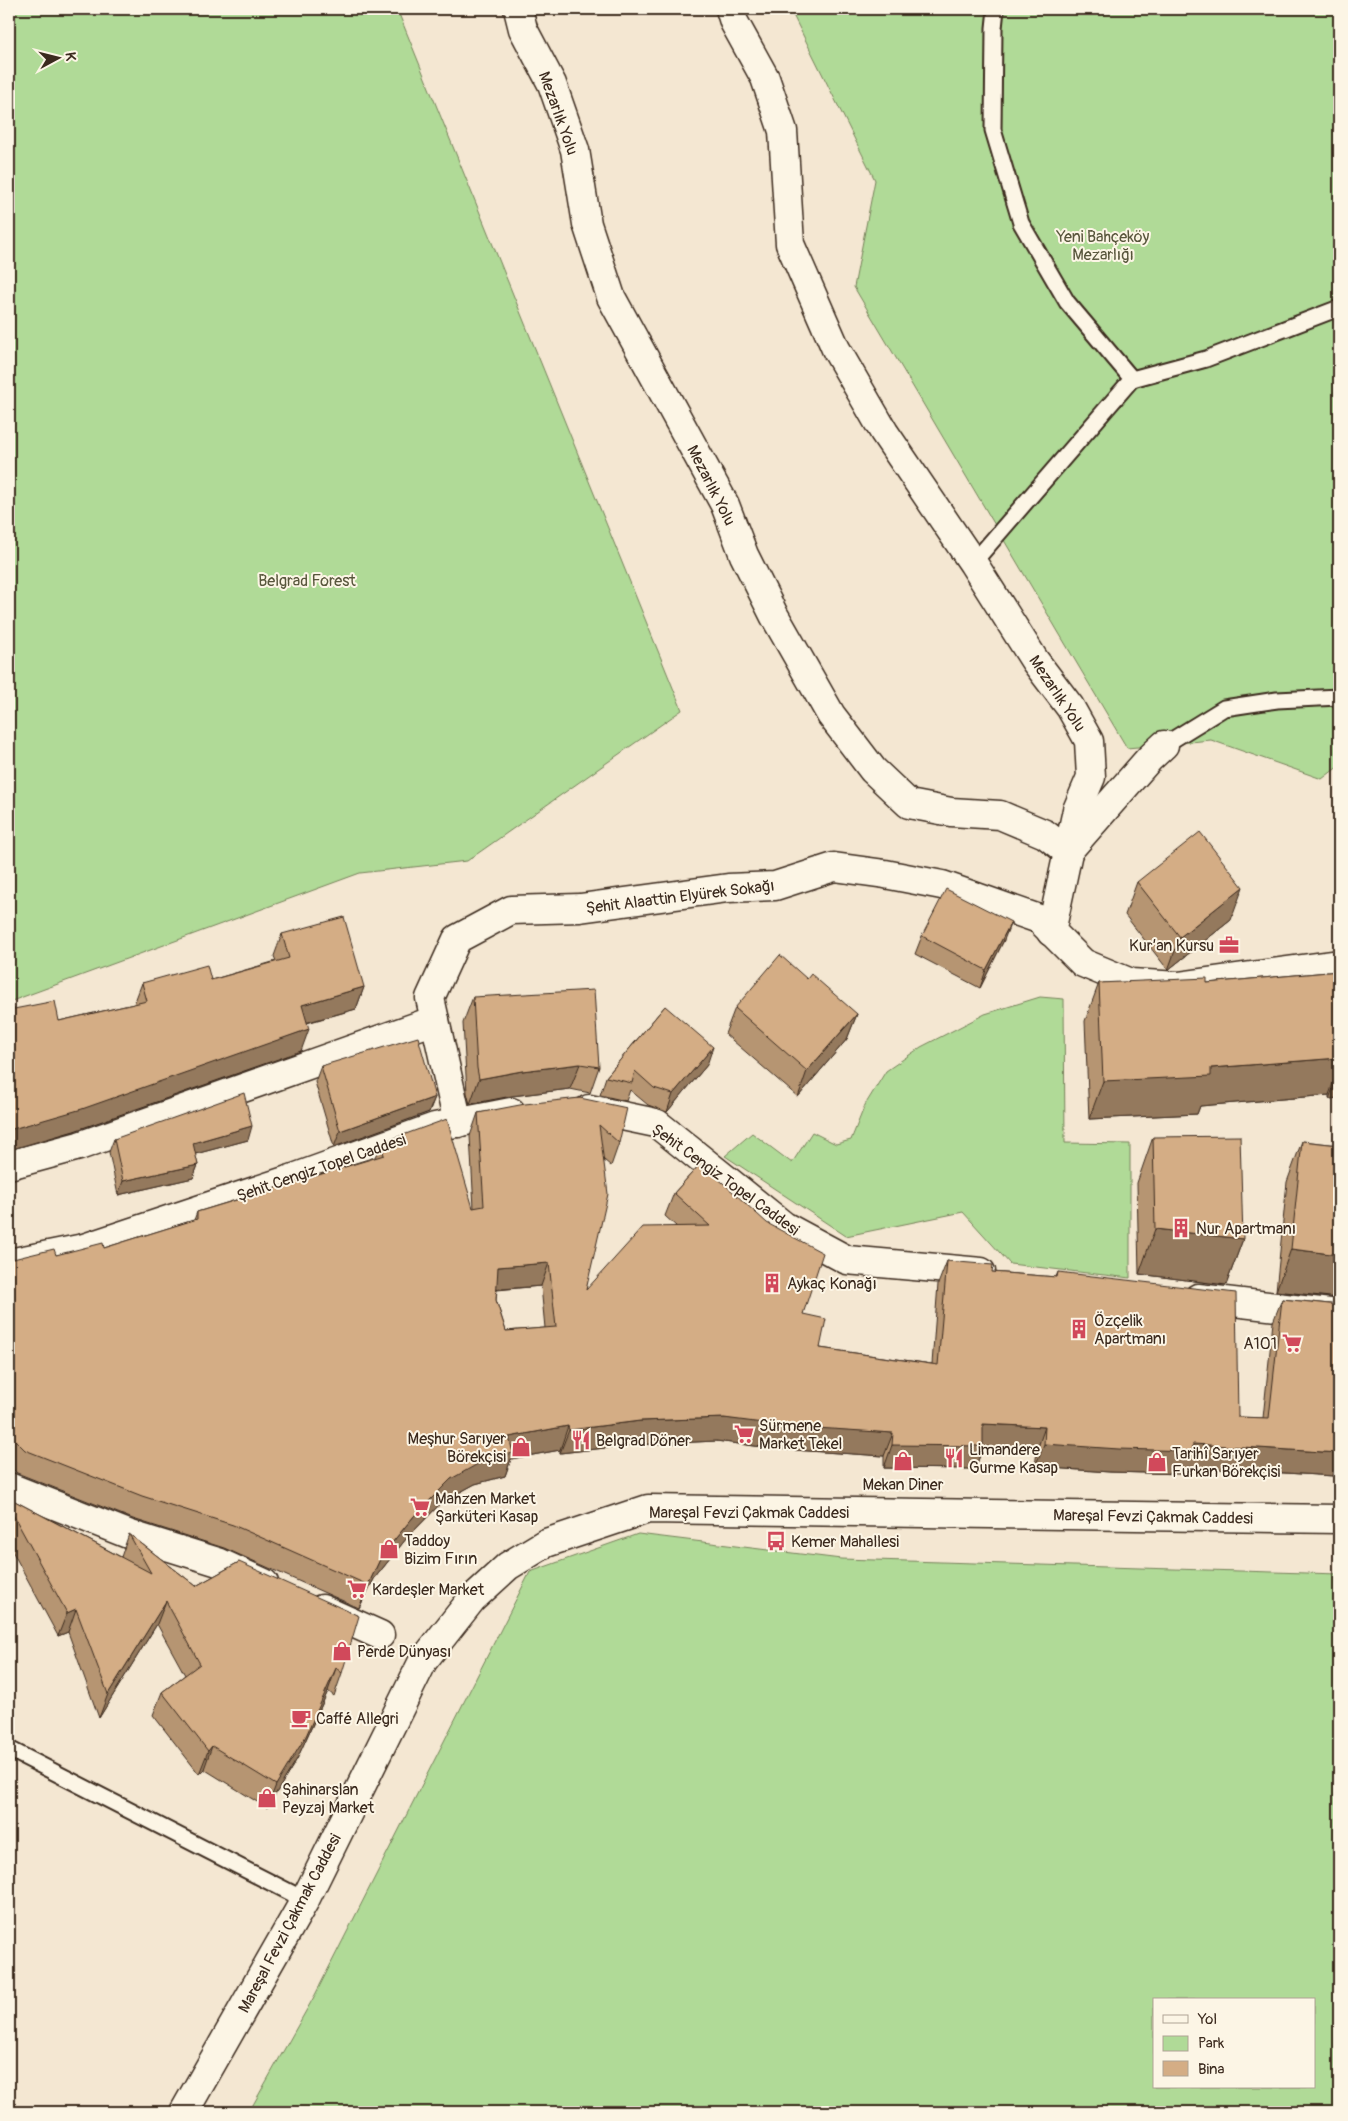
<svg xmlns="http://www.w3.org/2000/svg" width="1348" height="2121" font-family="Pangolin,sans-serif">
<style>
.green{fill:#b0da97;stroke:#76825a;fill-rule:evenodd}
.lines{fill:none;stroke-linecap:round;stroke-linejoin:round}
.service-casing{stroke:#3b2a1e;stroke-width:19}
.minor-casing{stroke:#3b2a1e;stroke-width:31}
.secondary-casing{stroke:#3b2a1e;stroke-width:31}
.service{stroke:#fcf5e5;stroke-width:15}
.minor{stroke:#fcf5e5;stroke-width:28}
.secondary{stroke:#fcf5e5;stroke-width:28}
.wall{fill:#b69572;stroke:#3b2a1e;fill-rule:evenodd}
.shaded-wall{fill:#94795d;stroke:#3b2a1e}
.building{fill:#d4ad85;stroke:#3b2a1e;fill-rule:evenodd}
.labels{text-anchor:middle;stroke-width:4;stroke-linejoin:round;paint-order:stroke}
.street-label{font-size:16px;fill:#3b2a1e;stroke:#fcf5e5}
.park-label{font-size:16px;fill:#58563c;stroke:#fcf5e5}
.poi-label{font-size:16px;fill:#3b2a1e;stroke:#fcf5e5;text-anchor:start}
</style>
<rect width="100%" height="100%" fill="#f4e7d2"/>
<filter id="ink" filterUnits="userSpaceOnUse"><feTurbulence type="fractalNoise" baseFrequency=".02" numOctaves="2"/><feDisplacementMap in="SourceGraphic" scale="10" xChannelSelector="R" yChannelSelector="G"/><feConvolveMatrix kernelMatrix="1 2 1 2 8 2 1 2 1" color-interpolation-filters="sRGB"/></filter>
<g filter="url(#ink)">
<g class="green">
<polygon points="9,9 397,9 682,710 467,861 360,873 9,1002"/>
<polygon points="790,9 1339,9 1339,766 1322,779 1211,740 1127,748 854,287 875,180"/>
<polygon points="1040,997 1064,999 1065,1143 1130,1144 1130,1278 1010,1264 963,1212 846,1236 725,1156 752,1133 792,1163 812,1132 836,1144 851,1140 865,1105 886,1071 921,1047 985,1014"/>
<path d="M638 1534 841 1559 1339 1574V2112H249L315 1995 530 1572ZM1154 2000H1314V2087H1154Z"/>
</g>
<g class="lines">
<defs>
<g id="service">
<polyline points="1132,379 1206,359 1339,308"/>
<polyline points="973,563 1132,379 1067,302 1021,223 993,130 994,28 996,9"/>
<polyline points="1164,745 1224,708 1277,700 1339,697"/>
<polyline points="9,1749 305,1900"/>
</g>
<g id="minor">
<polyline points="518,9 523,29 552,84 575,150 587,224 611,297 725,505 744,555 774,615 831,715 873,770 909,804 951,812 1000,815 1045,834 1068,852"/>
<polyline points="730,9 734,22 765,78 783,131 790,244 836,349 884,432 973,563 1035,661 1070,707 1089,741 1091,777 1077,810 1051,932"/>
<polyline points="1069,850 1149,759 1164,745"/>
<polyline points="589,1109 656,1123 784,1226 847,1260 981,1272"/>
<polyline points="458,1123 430,998 457,939 511,910 580,908 728,888 775,886 834,867 885,874 942,885 1039,919 1083,963 1131,983 1178,986 1339,964"/>
<polyline points="9,1165 79,1146 435,1020"/>
<polyline points="9,1263 84,1248 291,1179 435,1127 511,1112"/>
<polyline points="1198,1298 1339,1314"/>
<polyline points="9,1487 128,1534 218,1562 264,1583"/>
<polyline points="322,1609 380,1635"/>
</g>
<polyline id="secondary" points="184,2112 305,1900 423,1661 472,1599 508,1566 546,1543 648,1509 1339,1519"/>
</defs>
<use href="#service" class="service-casing"/>
<use href="#minor" class="minor-casing"/>
<use href="#secondary" class="secondary-casing"/>
<use href="#service" class="service"/>
<use href="#minor" class="minor"/>
<use href="#secondary" class="secondary"/>
</g>
<g class="wall">
<polygon points="1137,882 1231,920 1168,970 1125,915"/>
<polygon points="282,934 364,987 356,1009 307,1023 301,1051 74,1131 9,1150 9,1010 59,1021 134,1004 142,983 211,980 276,961 274,956"/>
<polygon points="922,936 1004,940 980,988 915,954"/>
<polygon points="1339,971 1339,1098 1329,1099 1329,1095 1200,1106 1197,1114 1089,1119 1085,1021 1099,983 1207,983"/>
<polygon points="473,997 599,1067 590,1093 570,1089 512,1096 470,1104 467,1093 463,1023"/>
<polygon points="665,1006 707,1065 667,1112 648,1105 630,1090 626,1101 600,1095 606,1077"/>
<polygon points="735,1008 857,1014 847,1039 798,1097 725,1034"/>
<polygon points="321,1066 435,1097 429,1112 334,1147 315,1082"/>
<path d="M580 1098 619 1143 611 1166 604 1160 586 1290 677 1227 665 1216 674 1193 701 1163 803 1314 820 1348 932 1364 938 1284 947 1261 992 1272 1056 1277 1058 1272 1238 1417 1263 1418 1273 1322 1282 1299 1339 1305V1462L1334 1476 1187 1467 1184 1474 1110 1472 1035 1467 1037 1450 983 1447 975 1469 884 1468V1456L778 1449 716 1441 632 1445 560 1453V1450L511 1459 505 1476 475 1484 442 1502 406 1539 374 1579 359 1608 224 1548 133 1519 17 1473 9 1465V1260L56 1255 104 1248 194 1220 197 1212 375 1157 381 1143 473 1208H474L470 1136 478 1113ZM541 1286 545 1328 506 1331 496 1300 497 1290Z"/>
<polygon points="1153,1137 1243,1239 1226,1285 1139,1274 1137,1183"/>
<polygon points="114,1139 248,1140 195,1154 198,1165 193,1178 118,1195 109,1152"/>
<polygon points="1302,1141 1339,1145 1339,1298 1276,1291 1287,1182"/>
<polygon points="9,1498 121,1557 129,1534 196,1586 239,1562 342,1673 334,1696 328,1691 297,1759 267,1808 204,1769 199,1774 153,1715 162,1692 185,1675 157,1624 99,1718 68,1632 58,1636 9,1545"/>
</g>
<g class="shaded-wall">
<polygon points="1243,887 1231,920 1168,970 1180,937"/>
<polygon points="1011,922 1004,940 980,988 986,970"/>
<polygon points="364,987 356,1009 294,1026 302,1005"/>
<polygon points="857,1014 847,1039 798,1097 807,1071"/>
<polygon points="309,1029 301,1051 74,1131 9,1150 9,1130"/>
<polygon points="713,1047 707,1065 667,1112 673,1094"/>
<polygon points="1339,1058 1339,1066 1329,1095 1200,1106 1197,1114 1089,1119 1103,1081 1211,1068"/>
<polygon points="580,1064 570,1089 512,1096 470,1104 479,1079 522,1071"/>
<polygon points="1339,1072 1339,1098 1329,1099"/>
<polygon points="435,1097 429,1112 334,1147 340,1131"/>
<polygon points="252,1126 248,1140 188,1156 193,1143"/>
<polygon points="198,1165 193,1178 118,1195 123,1181"/>
<polygon points="1155,1229 1243,1239 1226,1285 1139,1274"/>
<polygon points="1291,1249 1339,1255 1339,1298 1276,1291"/>
<polygon points="549,1263 541,1286 490,1290 498,1267"/>
<polygon points="724,1418 893,1433 884,1456 778,1449 716,1441 632,1445 560,1453 569,1430 640,1421"/>
<polygon points="983,1424 1045,1427 1037,1450 983,1447 975,1469 884,1468 892,1445"/>
<polygon points="568,1426 560,1450 511,1459 505,1476 475,1484 442,1502 406,1539 374,1579 359,1608 368,1585 382,1555 414,1516 451,1479 509,1437"/>
<polygon points="1044,1444 1193,1444 1339,1453 1339,1462 1334,1476 1187,1467 1184,1474 1110,1472 1035,1467"/>
<polygon points="166,1601 157,1624 99,1718 108,1694"/>
<polygon points="76,1609 68,1632 58,1636 67,1613"/>
<polygon points="336,1668 328,1691 297,1759 267,1808 276,1785"/>
<polygon points="212,1746 204,1769 199,1774 208,1751"/>
</g>
<g class="building">
<polygon points="1200,832 1243,887 1180,937 1137,882"/>
<polygon points="946,889 1011,922 986,970 922,936"/>
<polygon points="344,917 364,987 302,1005 309,1029 82,1109 9,1130 9,1010 55,1001 59,1021 147,1001 142,983 207,965 211,980 289,958 282,934"/>
<polygon points="780,955 807,979 811,974 857,1014 807,1071 735,1008"/>
<polygon points="1339,971 1339,1058 1211,1068 1211,1076 1103,1081 1099,983 1207,978 1207,983"/>
<polygon points="594,990 599,1067 580,1064 522,1071 479,1079 477,1068 473,997"/>
<polygon points="665,1006 713,1047 673,1094 654,1088 635,1071 632,1083 606,1077"/>
<polygon points="418,1037 435,1097 340,1131 321,1066"/>
<polygon points="244,1093 252,1126 193,1143 198,1165 123,1181 114,1139"/>
<path d="M580 1098 627 1108 619 1143 599 1125 608 1194 586 1290 643 1227 710 1226 674 1193 701 1163 767 1223 823 1253 803 1314 826 1319 820 1348 938 1365 947 1261 993 1265 992 1272 1057 1277 1058 1272 1236 1293 1238 1417 1269 1418 1282 1299 1339 1305V1453L1193 1444 1192 1451 1119 1449 1044 1444 1045 1427 983 1424V1446L892 1445 893 1433 786 1426 724 1418 640 1421 569 1430 568 1426 509 1437 513 1453 483 1461 451 1479 414 1516 382 1555 368 1585 233 1525 142 1496 25 1450 9 1434V1260L54 1249 56 1255 103 1243 104 1248 197 1219V1212L384 1155 381 1143 447 1119 473 1208 484 1206 478 1113 525 1104ZM549 1263 556 1327 506 1331 496 1300 498 1267Z"/>
<polygon points="1240,1136 1243,1239 1155,1229 1153,1137"/>
<polygon points="1302,1141 1339,1145 1339,1255 1291,1249"/>
<polygon points="9,1498 151,1573 129,1534 196,1586 239,1562 359,1616 342,1673 336,1668 306,1736 276,1785 212,1746 208,1751 162,1692 200,1664 166,1601 108,1694 76,1609 67,1613 10,1509 9,1511"/>
</g>
</g>
<defs>
<symbol id="office-bare" viewBox="-9 -9 18 18"><path d="M-6-3h4V-5.5h4V-3h4V5H-6ZM-1-4.5V-3h2v-1.5ZM-6 0V1H6V0Z" fill="#d1495b" stroke="#fcf5e5" stroke-width="2.5" paint-order="stroke"/></symbol>
<symbol id="building-bare" viewBox="-9 -9 18 18"><path d="M-4-6H4V6H1V3H-1V6H-4ZM-2.5-4.3h1.7v1.8h-1.7ZM.8-4.3h1.7v1.8H.8ZM-2.5-1h1.7V.8h-1.7ZM.8-1h1.7V.8H.8Z" fill="#d1495b" stroke="#fcf5e5" stroke-width="2.5" paint-order="stroke"/></symbol>
<symbol id="supermarket-bare" viewBox="-9 -9 18 18"><path d="M-6-5.5h2.5l.6 2H6L4.5 2H-2.5L-4.4-4H-6ZM-1.5 3.2a1.3 1.3 0 1 0 .1 0ZM3 3.2a1.3 1.3 0 1 0 .1 0Z" fill="#d1495b" stroke="#fcf5e5" stroke-width="2.5" paint-order="stroke"/></symbol>
<symbol id="restaurant-bare" viewBox="-9 -9 18 18"><path d="M-5-6h1v4h1v-4h1v4h1v-4h1v5L-1.5 .5V6h-2V.5L-5-1ZM5-6V6H3V1.5H1.5Q1.5-4 5-6Z" fill="#d1495b" stroke="#fcf5e5" stroke-width="2.5" paint-order="stroke"/></symbol>
<symbol id="shop-bare" viewBox="-9 -9 18 18"><path d="M-5-2.5h2.3a2.7 3.5 0 0 1 5.4 0H5L5.5 6h-11ZM-1.5-2.5h3a1.5 2.3 0 0 0-3 0Z" fill="#d1495b" stroke="#fcf5e5" stroke-width="2.5" paint-order="stroke"/></symbol>
<symbol id="bus-bare" viewBox="-9 -9 18 18"><path d="M-5-6H5V4H4V6H2V4H-2V6H-4V4H-5ZM-3.5-4V0h7V-4ZM-3.5 1.2v1.5H-2V1.2ZM2 1.2v1.5H3.5V1.2Z" fill="#d1495b" stroke="#fcf5e5" stroke-width="2.5" paint-order="stroke"/></symbol>
<symbol id="cafe-bare" viewBox="-9 -9 18 18"><path d="M-5.5-4.5H6V0H3Q3 3.5 0 3.5H-2.5Q-5.5 3.5-5.5 0ZM3-3.2v2h1.7v-2ZM-6 4.5H4V6H-6Z" fill="#d1495b" stroke="#fcf5e5" stroke-width="2.5" paint-order="stroke"/></symbol>
</defs>
<g fill-rule="evenodd">
<use href="#office-bare" x="1215" y="931" width="28" height="28"/>
<use href="#building-bare" x="1167" y="1214" width="28" height="28"/>
<use href="#building-bare" x="758" y="1269" width="28" height="28"/>
<use href="#building-bare" x="1065" y="1315" width="28" height="28"/>
<use href="#supermarket-bare" x="1278" y="1329" width="28" height="28"/>
<use href="#supermarket-bare" x="730" y="1420" width="28" height="28"/>
<use href="#restaurant-bare" x="567" y="1426" width="28" height="28"/>
<use href="#shop-bare" x="507" y="1433" width="28" height="28"/>
<use href="#restaurant-bare" x="940" y="1444" width="28" height="28"/>
<use href="#shop-bare" x="889" y="1447" width="28" height="28"/>
<use href="#shop-bare" x="1143" y="1448" width="28" height="28"/>
<use href="#supermarket-bare" x="406" y="1493" width="28" height="28"/>
<use href="#bus-bare" x="762" y="1527" width="28" height="28"/>
<use href="#shop-bare" x="375" y="1535" width="28" height="28"/>
<use href="#supermarket-bare" x="343" y="1575" width="28" height="28"/>
<use href="#shop-bare" x="328" y="1637" width="28" height="28"/>
<use href="#cafe-bare" x="287" y="1704" width="28" height="28"/>
<use href="#shop-bare" x="253" y="1784" width="28" height="28"/>
</g>
<g class="labels">
<g class="street-label">
<text transform="translate(559 113) rotate(70)" y="6">Mezarlık Yolu</text>
<text transform="translate(712 485) rotate(63)" y="6">Mezarlık Yolu</text>
<text transform="translate(1058 693) rotate(56)" y="6">Mezarlık Yolu</text>
<text transform="translate(680 896) rotate(-7)" y="6">Şehit Alaattin Elyürek Sokağı</text>
<text transform="translate(321 1167) rotate(-19)" y="6">Şehit Cengiz Topel Caddesi</text>
<text transform="translate(726 1179) rotate(36)" y="6">Şehit Cengiz Topel Caddesi</text>
<text x="749" y="1518">Mareşal Fevzi Çakmak Caddesi</text>
<text transform="translate(1153 1516) rotate(1)" y="6">Mareşal Fevzi Çakmak Caddesi</text>
<text transform="translate(289 1923) rotate(-62)" y="6">Mareşal Fevzi Çakmak Caddesi</text>
</g>
<g class="park-label">
<text x="1103" y="242">Yeni Bahçeköy<tspan x="1103" dy="18">Mezarlığı</tspan></text>
<text x="307" y="586">Belgrad Forest</text>
</g>
<g class="poi-label">
<text x="1214" y="951" text-anchor="end">Kur’an Kursu</text>
<text x="1196" y="1234">Nur Apartmanı</text>
<text x="787" y="1289">Aykaç Konağı</text>
<text x="1094" y="1326">Özçelik<tspan x="1094" dy="18">Apartmanı</tspan></text>
<text x="1277" y="1349" text-anchor="end">A101</text>
<text x="759" y="1431">Sürmene<tspan x="759" dy="18">Market Tekel</tspan></text>
<text x="506" y="1444" text-anchor="end">Meşhur Sarıyer<tspan x="506" dy="18">Börekçisi</tspan></text>
<text x="596" y="1446">Belgrad Döner</text>
<text x="969" y="1455">Limandere<tspan x="969" dy="18">Gurme Kasap</tspan></text>
<text x="1172" y="1459">Tarihî Sarıyer<tspan x="1172" dy="18">Furkan Börekçisi</tspan></text>
<text x="903" y="1490" text-anchor="middle">Mekan Diner</text>
<text x="435" y="1504">Mahzen Market<tspan x="435" dy="18">Şarküteri Kasap</tspan></text>
<text x="404" y="1546">Taddoy<tspan x="404" dy="18">Bizim Fırın</tspan></text>
<text x="791" y="1547">Kemer Mahallesi</text>
<text x="372" y="1595">Kardeşler Market</text>
<text x="357" y="1657">Perde Dünyası</text>
<text x="316" y="1724">Caffé Allegri</text>
<text x="282" y="1795">Şahinarslan<tspan x="282" dy="18">Peyzaj Market</tspan></text>
</g>
</g>
<rect width="1348" height="2121" fill="none" stroke="#fcf5e5" stroke-width="30"/>
<rect x="15" y="15" width="1318" height="2091" fill="none" stroke="#3b2a1e" stroke-width="2" filter="url(#ink)"/>
<rect x="1153" y="1998" width="162" height="90" fill="#fcf5e5" stroke="#afa495"/>
<rect x="1163" y="2015" width="25" height="8" fill="#fcf5e5" stroke="#afa495"/>
<text x="1198" y="2024" font-size="15" fill="#3b2a1e">Yol</text>
<rect x="1163" y="2036" width="25" height="15" fill="#b0da97" stroke="#afa495"/>
<text x="1198" y="2048" font-size="15" fill="#3b2a1e">Park</text>
<rect x="1163" y="2061" width="25" height="15" fill="#d4ad85" stroke="#afa495"/>
<text x="1198" y="2074" font-size="15" fill="#3b2a1e">Bina</text>
<g transform="translate(58 58) rotate(83)" stroke="#fcf5e5" stroke-width="4" paint-order="stroke">
<path d="M0-4L9 19L0 12L-9 19Z" fill="#3b2a1e"/>
<text y="-8" font-size="14" font-weight="bold" text-anchor="middle" fill="#3b2a1e">K</text>
</g>
</svg>
